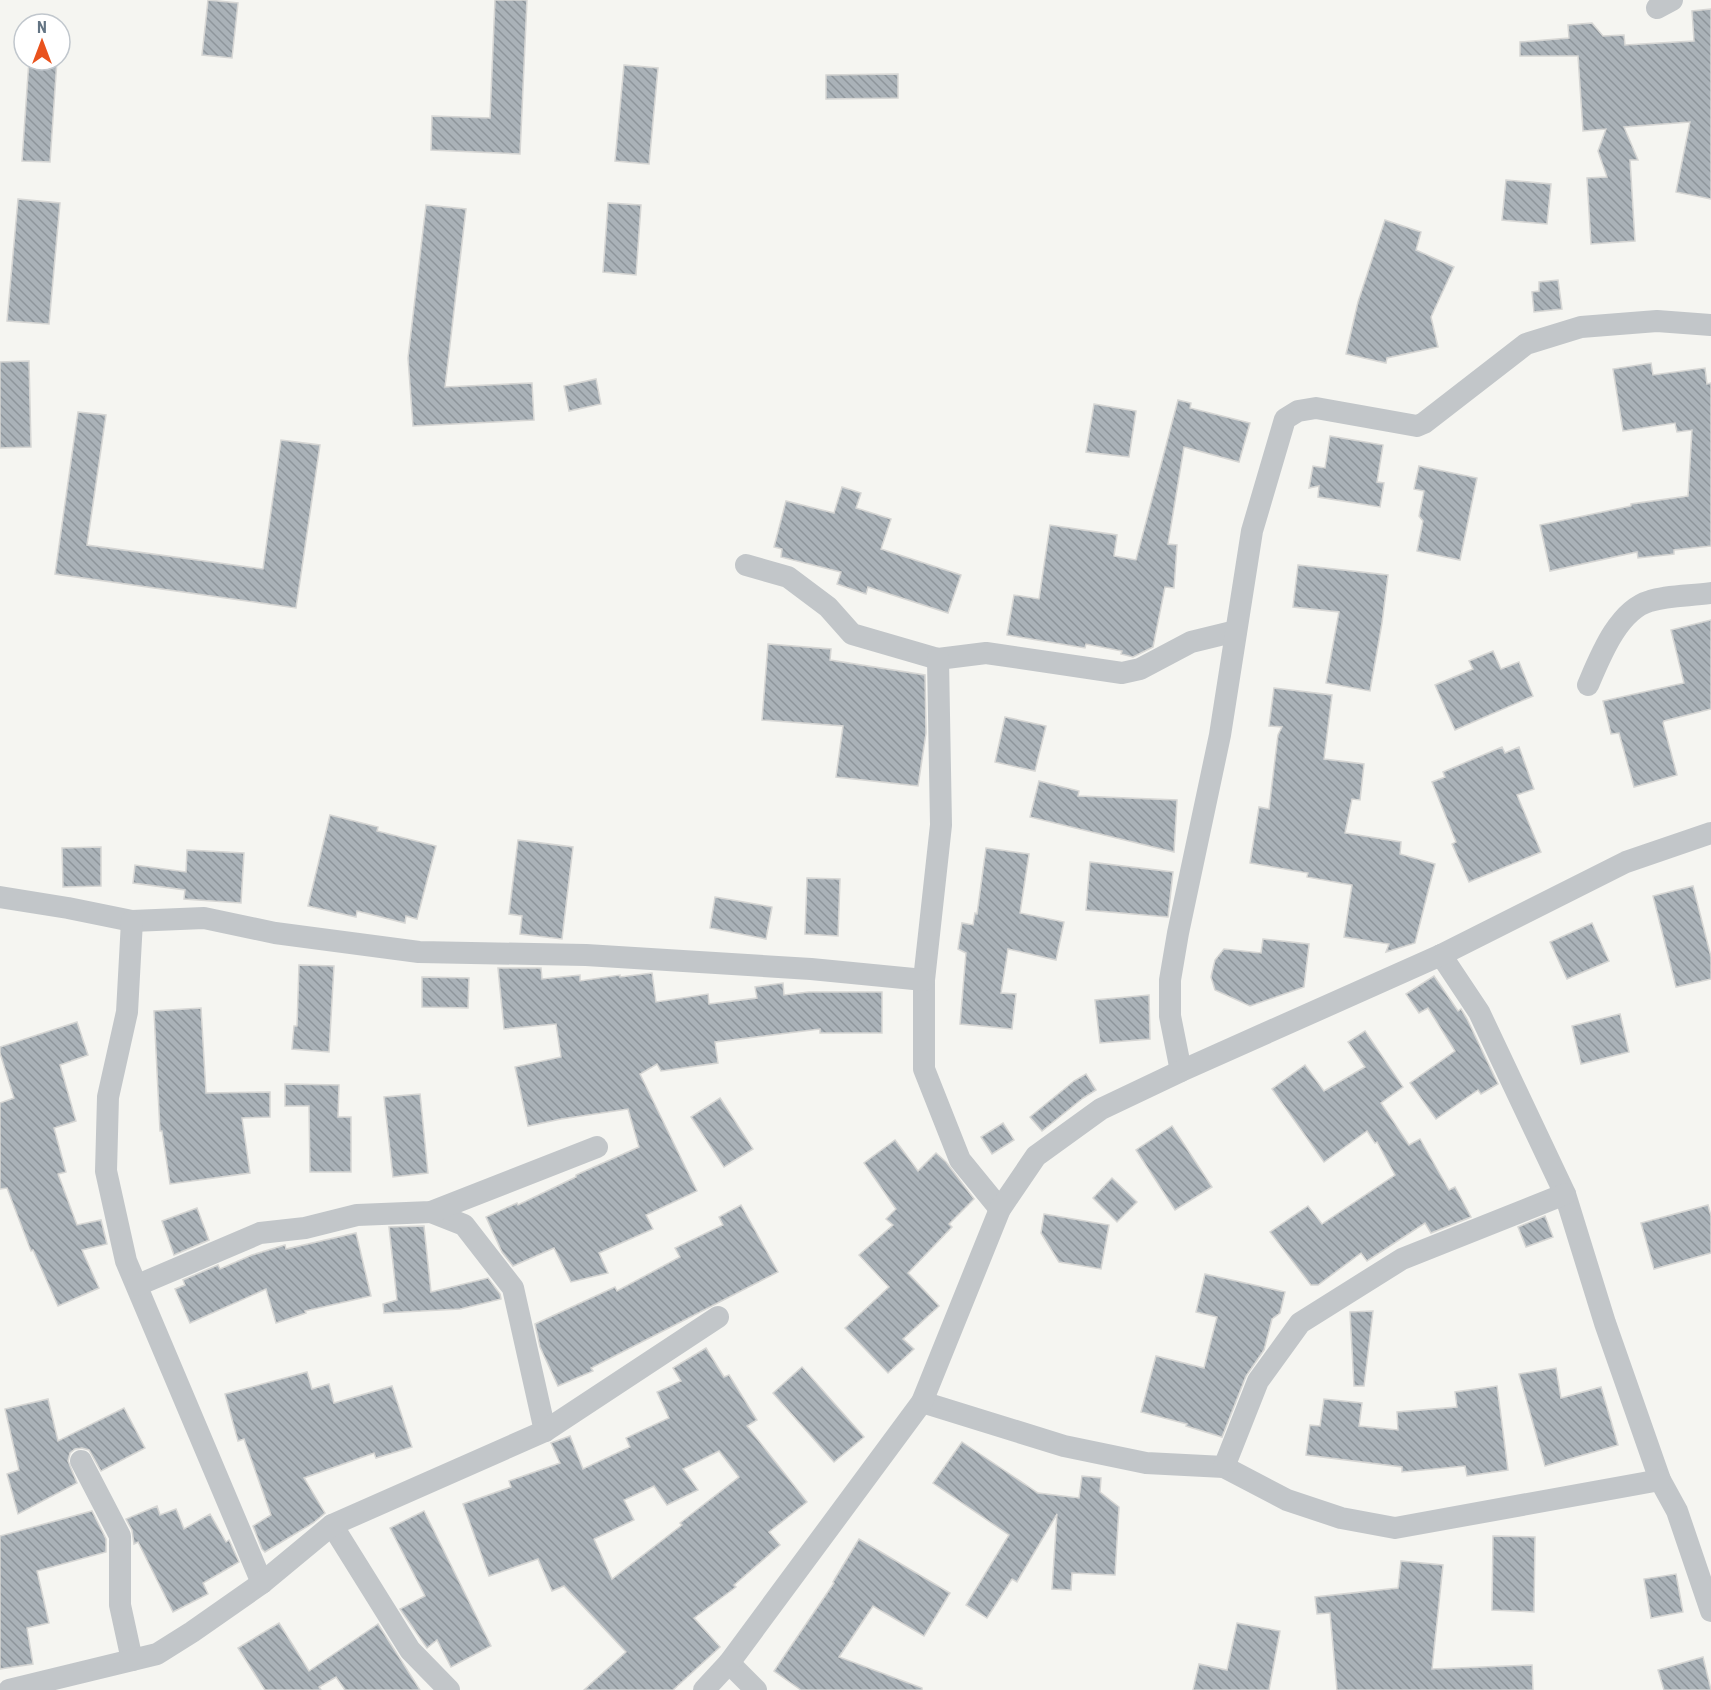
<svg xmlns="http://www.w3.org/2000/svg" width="1711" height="1690" font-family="'Roboto Condensed',sans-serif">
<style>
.building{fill:url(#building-back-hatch);stroke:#d6d6d4;stroke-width:1.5;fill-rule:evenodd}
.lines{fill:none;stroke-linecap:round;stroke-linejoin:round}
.street{stroke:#c2c6c9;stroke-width:22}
</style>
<defs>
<pattern id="building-back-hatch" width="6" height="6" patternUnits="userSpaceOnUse" patternTransform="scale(1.5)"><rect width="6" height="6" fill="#aab2b8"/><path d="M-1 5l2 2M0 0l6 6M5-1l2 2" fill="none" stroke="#8e959b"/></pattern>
</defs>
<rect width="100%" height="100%" fill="#f5f5f1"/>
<g class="building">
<polygon points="208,0 238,3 232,58 202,55"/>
<polygon points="495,0 527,0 520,154 431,150 432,116 490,118"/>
<polygon points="1711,9 1711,199 1676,192 1690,122 1624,127 1638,160 1630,160 1635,241 1591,244 1587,178 1607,177 1598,151 1606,129 1583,131 1578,56 1520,56 1520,42 1569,38 1568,25 1592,23 1603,36 1624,35 1625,45 1694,41 1692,11"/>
<polygon points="29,60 57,60 50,162 22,161"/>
<polygon points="624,65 658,68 649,164 615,161"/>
<polygon points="898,74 898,98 826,99 826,75"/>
<polygon points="1506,180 1551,184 1547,224 1502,220"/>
<polygon points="18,199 60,203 49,324 7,321"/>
<polygon points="608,203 641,205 636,275 603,272"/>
<polygon points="426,205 466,209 445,387 532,383 534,420 413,426 408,358"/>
<polygon points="1385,220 1421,232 1416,250 1454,267 1431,317 1438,347 1387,358 1386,363 1346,354 1358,302"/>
<polygon points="1558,280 1562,309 1534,312 1532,292 1539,291 1539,282"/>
<polygon points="29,361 31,447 0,448 0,362"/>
<polygon points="1651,363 1653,375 1705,368 1707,384 1711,383 1711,546 1674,550 1674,554 1638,558 1637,552 1550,571 1540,525 1631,506 1631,504 1688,496 1692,430 1677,432 1675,423 1623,431 1613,369"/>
<polygon points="596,379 601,404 569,411 564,386"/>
<polygon points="1178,400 1191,403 1190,408 1250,423 1239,462 1184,447 1168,544 1177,545 1174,588 1165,587 1153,647 1133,657 1121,654 1122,651 1086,644 1085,648 1007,635 1014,595 1039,599 1050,525 1117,535 1114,556 1136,560"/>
<polygon points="1094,404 1136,411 1129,457 1086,452"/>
<polygon points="78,412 106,415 87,545 263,569 281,440 320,445 296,608 55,574"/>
<polygon points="1330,436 1383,445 1377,482 1384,483 1380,507 1318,497 1319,486 1309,488 1313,466 1325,468"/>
<polygon points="1419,466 1477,478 1460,560 1417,551 1423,521 1419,516 1424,491 1414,489"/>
<polygon points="842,487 861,493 856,508 891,519 881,549 961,575 948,613 868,587 866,594 837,584 841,572 781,557 782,549 774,547 786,501 834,513"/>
<polygon points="1298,565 1388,575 1382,623 1370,691 1326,683 1339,612 1293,607"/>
<polygon points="1711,620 1711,709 1664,721 1663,723 1677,775 1634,787 1619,733 1611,734 1603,701 1684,683 1671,630"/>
<polygon points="768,644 831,649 830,660 925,675 926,733 918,786 836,777 843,726 762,720"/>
<polygon points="1493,651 1501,669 1519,662 1533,696 1455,730 1435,685 1473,669 1469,661"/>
<polygon points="1274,688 1332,695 1324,759 1364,764 1360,800 1352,799 1345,833 1401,842 1400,854 1435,864 1415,943 1386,952 1389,944 1344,937 1352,885 1307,877 1308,873 1250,863 1259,807 1269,809 1278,735 1282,727 1269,726"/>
<polygon points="1005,717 1046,726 1035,771 995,762"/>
<polygon points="1502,747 1505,753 1519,747 1534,789 1517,795 1541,852 1469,882 1452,844 1456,842 1432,782 1445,777 1443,772"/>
<polygon points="1039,781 1079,791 1078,796 1177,800 1174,852 1030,817"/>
<polygon points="330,815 378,827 377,831 436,846 417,919 406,916 405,923 357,911 356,917 308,906"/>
<polygon points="518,840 573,847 562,939 520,934 522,916 509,914"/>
<polygon points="101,847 101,886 63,887 62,848"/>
<polygon points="986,848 1029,854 1020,913 1064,922 1056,960 1008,949 1001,993 1016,994 1012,1029 960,1024 966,953 958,949 962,923 973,925 975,913 977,914"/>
<polygon points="187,850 244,853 241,903 184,899 185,890 133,883 135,865 186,872"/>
<polygon points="1090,862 1173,872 1168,917 1086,910"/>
<polygon points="807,878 840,879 838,936 805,934"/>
<polygon points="1693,886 1711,957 1711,979 1676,987 1653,896"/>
<polygon points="715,897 772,907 766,939 710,928"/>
<polygon points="1592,923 1609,961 1567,979 1550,942"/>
<polygon points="1263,939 1309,944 1304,987 1250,1006 1215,990 1211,977 1215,960 1224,949 1261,953"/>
<polygon points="299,965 334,966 329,1052 292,1049 294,1026 297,1026"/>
<polygon points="498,968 541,968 542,979 580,975 580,981 620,975 620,977 652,973 656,1002 708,994 709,1004 757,998 755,987 783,983 784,995 809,992 882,992 882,1033 820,1033 820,1029 715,1042 718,1063 661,1071 657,1064 640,1074 697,1191 646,1215 653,1229 599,1253 608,1273 571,1282 554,1248 513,1266 502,1252 486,1217 517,1203 518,1205 576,1177 576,1175 639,1147 628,1109 561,1119 528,1126 515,1067 561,1057 556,1024 504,1029"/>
<polygon points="1434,976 1458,1011 1461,1009 1467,1019 1498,1084 1481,1094 1478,1090 1436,1119 1410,1083 1455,1051 1428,1008 1419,1013 1406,994"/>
<polygon points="422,977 469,978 468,1008 422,1007"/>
<polygon points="1149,995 1150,1039 1100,1043 1095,1000"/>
<polygon points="201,1008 206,1093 270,1092 270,1117 242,1118 250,1173 170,1184 162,1131 160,1131 154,1011"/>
<polygon points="1620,1014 1629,1052 1581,1064 1572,1026"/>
<polygon points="77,1022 88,1055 60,1065 76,1121 54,1128 66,1172 58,1174 77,1225 101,1220 107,1244 82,1250 99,1288 58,1306 33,1250 31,1251 7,1188 0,1189 0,1103 14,1098 0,1053 0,1047"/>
<polygon points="1365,1031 1403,1087 1381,1103 1409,1145 1420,1139 1449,1190 1455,1187 1471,1217 1431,1233 1425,1223 1367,1261 1361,1253 1318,1285 1311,1285 1270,1232 1308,1206 1322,1224 1395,1175 1377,1142 1375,1143 1367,1131 1324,1162 1272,1089 1305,1065 1324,1091 1365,1067 1348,1042"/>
<polygon points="1086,1074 1096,1090 1083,1098 1042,1131 1030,1117 1074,1081"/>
<polygon points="285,1084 339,1085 338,1117 351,1117 351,1172 310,1172 309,1106 285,1106"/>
<polygon points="420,1094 428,1173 393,1177 384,1097"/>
<polygon points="720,1098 753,1149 724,1167 691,1117"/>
<polygon points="1003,1123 1014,1140 992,1154 981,1137"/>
<polygon points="1172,1126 1212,1187 1175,1210 1136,1150"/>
<polygon points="895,1140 918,1171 936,1153 946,1162 974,1199 949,1224 952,1227 908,1273 939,1306 903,1339 914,1349 888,1373 845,1328 889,1287 859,1255 893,1225 886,1219 896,1209 864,1163"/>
<polygon points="1112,1178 1137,1202 1117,1222 1093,1198"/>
<polygon points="741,1205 778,1272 591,1368 593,1371 558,1386 540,1347 535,1324 615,1287 617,1291 680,1257 675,1248 723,1225 719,1217"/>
<polygon points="1708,1205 1711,1216 1711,1253 1654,1269 1641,1223"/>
<polygon points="197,1208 209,1240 174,1255 162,1221"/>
<polygon points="1044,1214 1109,1225 1101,1269 1059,1262 1041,1233"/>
<polygon points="1545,1216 1553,1237 1526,1247 1518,1227"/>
<polygon points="424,1226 431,1292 488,1278 500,1294 501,1299 460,1309 384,1313 383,1304 397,1300 389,1227"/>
<polygon points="356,1233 371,1296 305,1311 306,1313 276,1323 266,1289 190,1323 175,1289 185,1285 183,1280 218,1265 220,1269 252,1255 285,1245 286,1249"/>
<polygon points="1205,1274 1285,1292 1280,1313 1272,1319 1264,1350 1246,1376 1222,1437 1186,1426 1187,1424 1141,1412 1156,1356 1204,1368 1217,1317 1196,1312"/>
<polygon points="1373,1311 1364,1386 1354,1386 1350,1312"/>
<path d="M706 1348 724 1377 729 1375 757 1420 747 1426 807 1502 769 1532 780 1545 734 1585 736 1587 694 1618 720 1647 673 1690H584L626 1652 564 1586 552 1591 538 1559 489 1576 463 1504 511 1487 509 1481 560 1463 551 1443 570 1436 583 1469 630 1447 626 1438 669 1418 657 1392 681 1381 673 1368ZM719 1451 739 1477 680 1523 682 1525 612 1579 594 1539 634 1520 624 1500 654 1486 667 1505 698 1490 683 1469Z"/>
<polygon points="802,1367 864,1437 834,1462 773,1393"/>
<polygon points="1556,1368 1561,1398 1601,1387 1618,1445 1545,1466 1519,1374"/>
<polygon points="307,1372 312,1389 329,1384 334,1403 392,1386 412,1447 376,1458 374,1453 304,1478 325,1513 313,1523 265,1552 262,1549 253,1526 271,1515 244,1439 238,1441 225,1394"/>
<polygon points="1497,1386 1508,1470 1467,1476 1465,1466 1402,1472 1402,1467 1306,1455 1310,1425 1320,1426 1324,1399 1362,1403 1359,1426 1398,1430 1397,1412 1457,1407 1455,1392"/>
<polygon points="48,1399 58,1441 124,1408 145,1448 101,1471 89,1450 82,1448 75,1449 70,1453 68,1461 77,1483 18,1514 7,1474 19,1470 5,1409"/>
<polygon points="962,1442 1038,1493 1079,1498 1082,1476 1101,1478 1100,1492 1119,1507 1115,1575 1072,1573 1071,1590 1052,1589 1057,1514 1017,1582 1012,1579 987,1618 966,1605 1009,1535 933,1483"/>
<polygon points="157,1506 160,1515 176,1509 184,1529 210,1514 226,1542 229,1540 239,1562 203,1583 208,1594 173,1612 138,1542 134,1544 132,1530 126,1519"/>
<polygon points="92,1511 106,1539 106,1552 37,1571 49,1623 27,1628 33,1664 0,1669 0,1536"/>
<polygon points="424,1511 491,1646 451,1667 437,1640 427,1648 400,1609 425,1596 390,1528"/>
<polygon points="1493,1536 1535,1537 1534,1612 1492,1610"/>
<polygon points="859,1539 950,1593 924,1636 873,1606 839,1657 922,1688 922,1690 801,1690 774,1671 834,1583 833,1582"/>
<polygon points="1401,1561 1443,1565 1432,1669 1532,1665 1533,1690 1337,1690 1330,1613 1317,1614 1315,1597 1398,1588"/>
<polygon points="1676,1574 1683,1612 1651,1618 1644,1579"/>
<polygon points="279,1623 309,1671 378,1624 420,1690 345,1690 336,1677 319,1687 321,1690 265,1690 238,1648"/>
<polygon points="1237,1623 1280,1631 1269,1690 1193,1690 1199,1664 1227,1670"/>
<polygon points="1703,1657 1711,1690 1664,1690 1658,1670"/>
</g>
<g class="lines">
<g class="street">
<polyline points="1657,8 1672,0"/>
<polyline points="746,565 788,577 828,607 852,634 938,659 986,653 1122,673 1140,669 1191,642 1236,631"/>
<polyline points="938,659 941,825 924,980 924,1069 960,1160 1000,1209"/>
<path d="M1588 685C1600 657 1618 610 1650 601 1669 595 1692 596 1711 593"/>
<polyline points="0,897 68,908 132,921 204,918 275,933 419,952 586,955 811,969 924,980"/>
<polyline points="132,921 127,1012 108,1097 106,1171 126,1261 262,1583"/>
<polyline points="1441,955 1479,1012 1565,1194 1605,1323 1660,1480 1677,1511 1711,1611"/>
<polyline points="1181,1071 1170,1016 1170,980 1178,933 1220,735 1252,531 1285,419 1298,411 1316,408 1417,426 1424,423 1526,344 1581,327 1657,321 1711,325"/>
<polyline points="431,1212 464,1225 513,1288 545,1431"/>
<polyline points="138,1285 260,1233 305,1228 357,1215 431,1212 597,1147"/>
<polyline points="922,1402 1064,1446 1146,1463 1224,1467 1287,1500 1341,1518 1395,1528 1660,1480"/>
<polyline points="81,1461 120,1536 120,1605 132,1660"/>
<polyline points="1224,1467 1258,1381 1300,1323 1402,1259 1565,1194"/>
<polyline points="332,1525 410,1650 449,1690"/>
<polyline points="729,1663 756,1690"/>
<polyline points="9,1690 157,1654 192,1632 262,1583 332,1525 545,1431 718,1317"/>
<polyline points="704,1690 729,1663 922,1402 1000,1209 1036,1156 1101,1109 1181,1071 1441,955 1626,862 1711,833"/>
</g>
</g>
<g transform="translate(42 42)"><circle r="28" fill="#ffffff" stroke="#c1c7cd" stroke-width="1.5"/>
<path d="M0-4.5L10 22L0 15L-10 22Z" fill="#e9521d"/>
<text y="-9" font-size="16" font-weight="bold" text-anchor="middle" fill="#637483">N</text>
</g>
</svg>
